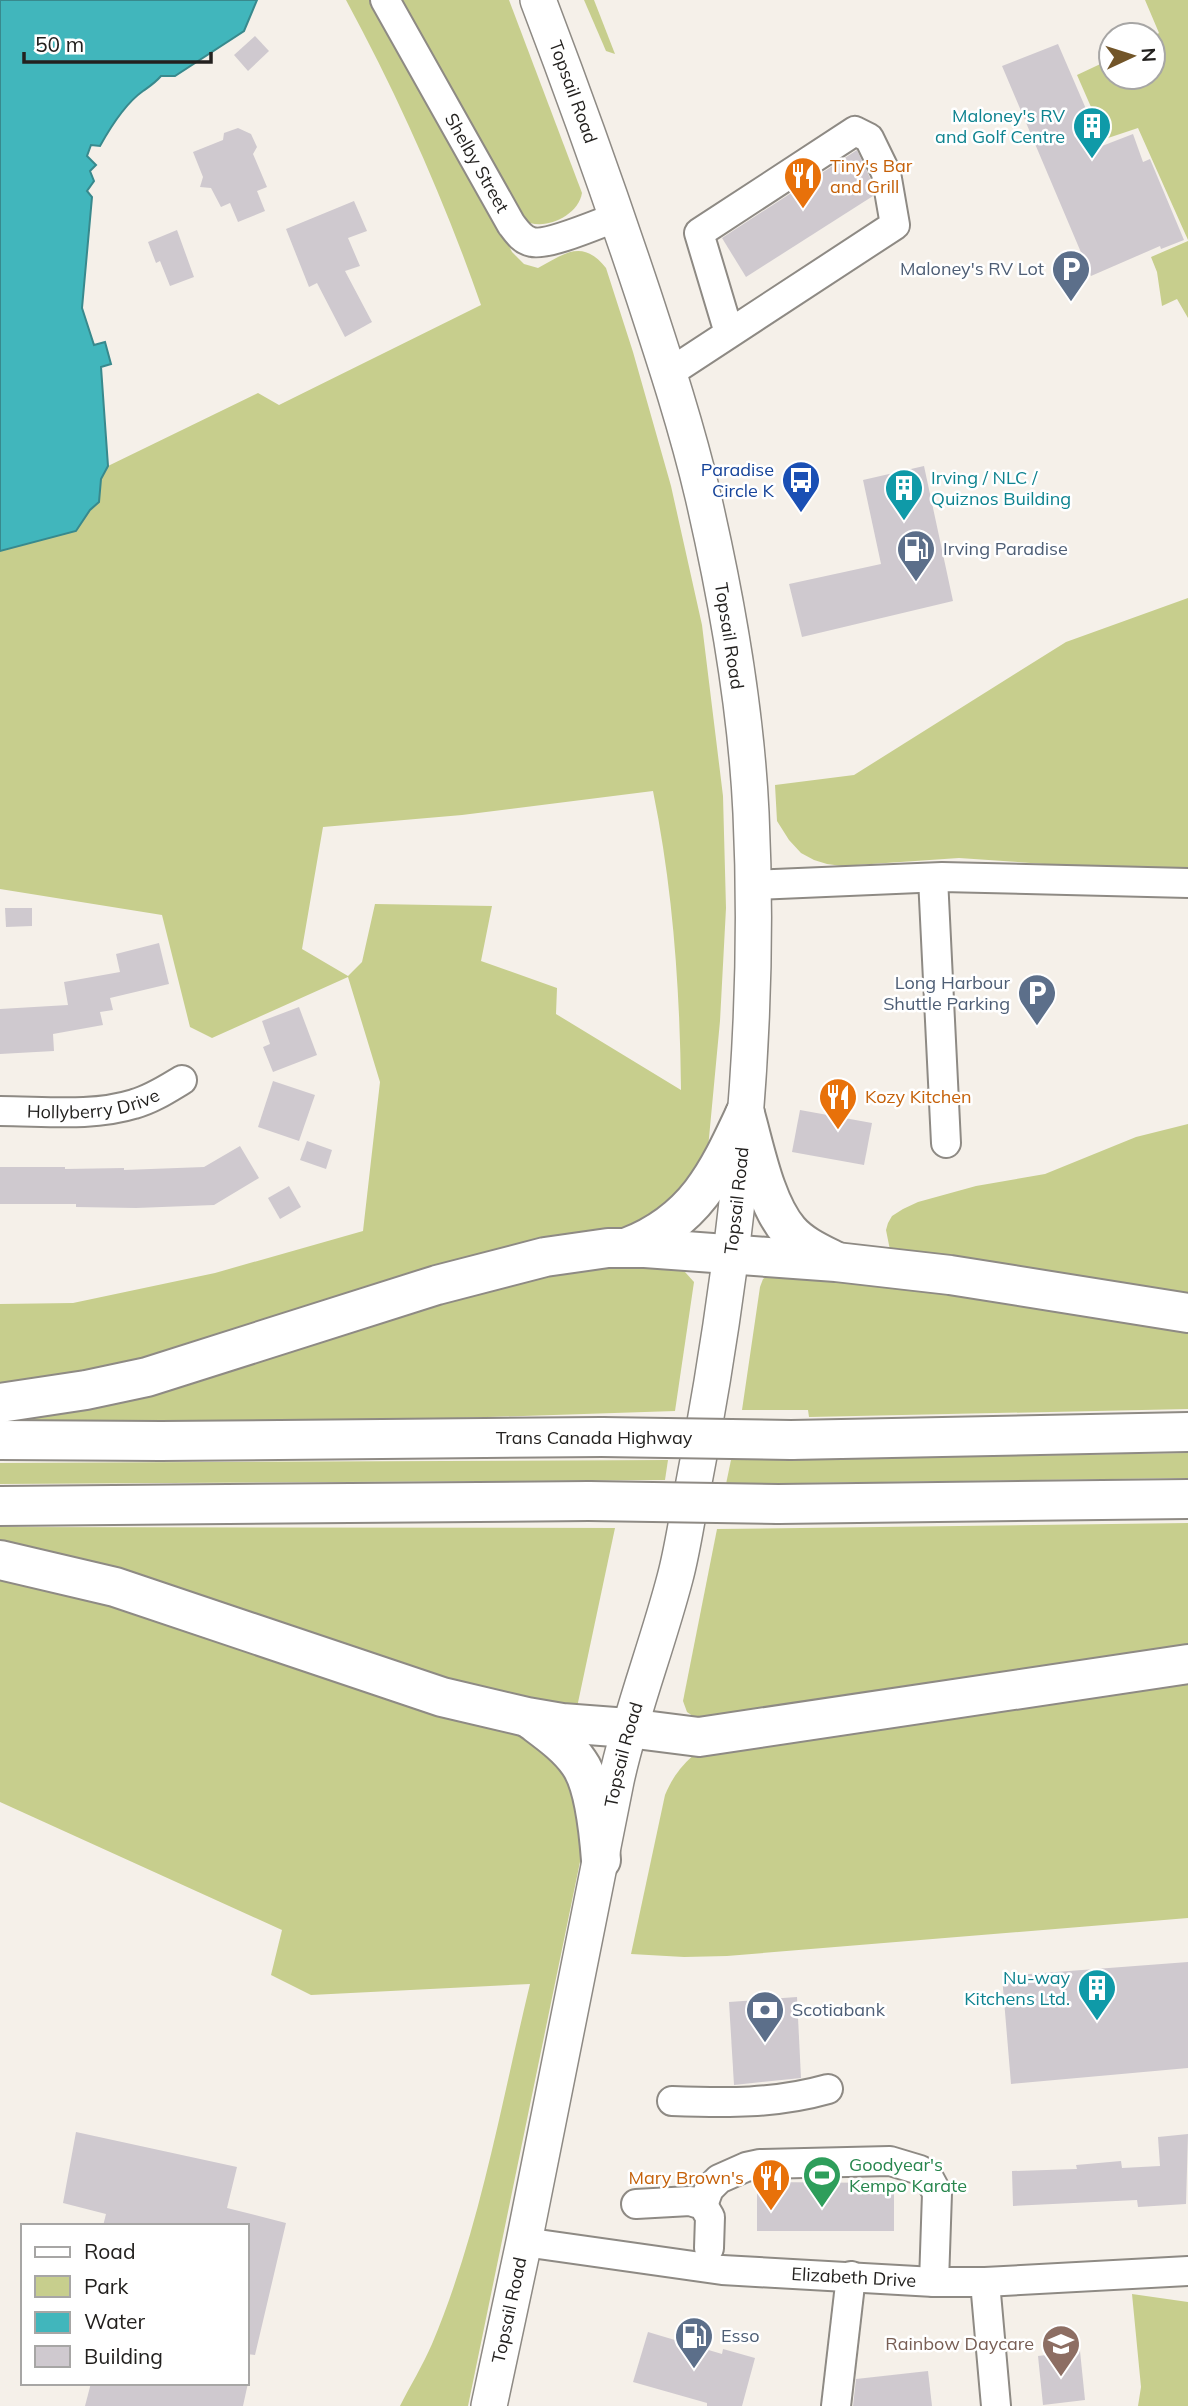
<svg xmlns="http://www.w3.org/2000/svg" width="1188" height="2406" font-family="Mulish,sans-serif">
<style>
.green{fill:#c7ce8d;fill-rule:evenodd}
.water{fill:#41b6bc;stroke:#38898d;stroke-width:2}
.building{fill:#cfc9cf}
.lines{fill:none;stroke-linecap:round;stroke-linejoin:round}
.minor-casing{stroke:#8e8a84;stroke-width:32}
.major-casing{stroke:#8e8a84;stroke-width:38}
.highway-casing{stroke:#8e8a84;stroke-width:42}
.minor{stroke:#fff;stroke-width:28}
.major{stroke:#fff;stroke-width:35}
.highway{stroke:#fff;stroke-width:38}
.highway-bridge-casing{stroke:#8e8a84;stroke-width:42;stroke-linecap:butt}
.highway-bridge{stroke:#fff;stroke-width:38}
.labels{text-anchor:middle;stroke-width:5;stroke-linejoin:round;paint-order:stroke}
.street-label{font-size:18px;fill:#23211f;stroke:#fff}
.culture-label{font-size:18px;fill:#0d838f;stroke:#fff;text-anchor:end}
.food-label{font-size:18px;fill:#c56008;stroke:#fff;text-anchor:start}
.service-label{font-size:18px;fill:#4e5e75;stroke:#fff;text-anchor:start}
.transit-label{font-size:18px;fill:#164399;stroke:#fff;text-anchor:end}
.leisure-label{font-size:18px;fill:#27864d;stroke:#fff;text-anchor:start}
.education-label{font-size:18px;fill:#785e54;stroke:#fff;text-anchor:end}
</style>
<rect width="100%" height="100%" fill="#f5f0e9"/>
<g class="green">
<path d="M346 0H372L476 181 512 252 524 264 538 268C565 253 583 239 606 268L633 352 671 486 702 625 723 796 726 908 720 1021 707 1159 656 1219 173 1356 0 1388V1304L73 1303 215 1273 363 1231 380 1082 348 977 212 1038 190 1027 162 915 0 889V551L76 531 90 510 99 502 101 479 108 466 258 393 279 405 481 305C444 199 399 98 346 0ZM653 791C673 889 680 990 681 1090L556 1014 557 988 481 961 492 906 375 904 362 962 348 976 302 949 323 827 462 815Z"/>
<path d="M398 0H509L582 193C578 217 541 233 522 219Z"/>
<polygon points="584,0 594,0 615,54 606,51"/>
<polygon points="1145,0 1188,0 1188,240 1138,128 1105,139 1077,75 1111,59 1111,77 1153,77 1153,37 1159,33"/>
<polygon points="1188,241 1188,318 1177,299 1162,306 1157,272 1151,257"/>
<polygon points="1188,598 1188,874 959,858 842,866 827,864 814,860 801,853 789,840 777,821 775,785 854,775 1066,642"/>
<polygon points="1188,1124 1188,1302 891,1255 886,1230 888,1223 892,1216 903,1209 918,1202 976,1186 1045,1174 1136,1137"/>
<polygon points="560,1265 673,1265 685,1272 694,1282 675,1411 183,1427 0,1426 0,1414"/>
<polygon points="777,1270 1188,1323 1188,1409 809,1417 808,1410 742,1410 760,1287 763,1279"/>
<polygon points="1188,1453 1188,1478 726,1484 731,1460"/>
<polygon points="668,1460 665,1480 0,1484 0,1463"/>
<polygon points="1188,1523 1188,1655 697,1719 687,1712 683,1701 717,1529"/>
<polygon points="0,1527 615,1528 576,1712 559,1713 0,1550"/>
<path d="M0 1570 514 1733 549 1747 562 1756 588 1823 468 2406H400C410 2386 423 2365 432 2344 480 2230 501 2104 530 1984L311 1995 271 1975 282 1930 0 1802Z"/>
<path d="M1188 1671V1918L727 1956 684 1957 631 1954 665 1795C673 1776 682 1765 697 1752Z"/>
<polygon points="1132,2294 1188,2302 1188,2406 1138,2406 1141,2387"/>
</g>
<path class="water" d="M0 0H257L244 31 175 76H161C155 83 150 86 143 91 126 103 110 128 100 146L91 145 87 156 96 165 90 171 94 181 87 191 92 197 82 308 94 345 105 342 111 364 101 367 108 466 101 479 99 502 90 510 76 531 0 551Z"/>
<g class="building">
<polygon points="255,36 269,51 248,71 234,55"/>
<polygon points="1058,44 1102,146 1133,134 1143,162 1150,159 1184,240 1161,249 1160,246 1091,276 1002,66"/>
<polygon points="238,128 251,134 257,147 253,154 267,187 257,191 265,211 238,222 230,203 221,207 211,188 200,187 203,177 193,152 223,140 224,133"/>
<polygon points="857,150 870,178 873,196 746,277 722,238"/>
<polygon points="354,201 367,231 348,238 360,266 345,271 372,322 345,337 317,283 309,287 286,229"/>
<polygon points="177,230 194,277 170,286 160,261 156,263 148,242"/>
<polygon points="924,466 953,601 802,637 789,584 881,564 863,480"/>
<polygon points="5,908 32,908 32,926 6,927"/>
<polygon points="159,943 169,984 110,998 113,1010 100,1012 103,1025 53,1034 54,1051 0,1054 0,1009 68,1005 64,982 120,972 116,954"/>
<polygon points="299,1007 317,1055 273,1072 263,1047 270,1044 262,1021"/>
<polygon points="273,1081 315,1095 299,1141 258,1127"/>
<polygon points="800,1110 872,1123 864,1165 792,1152"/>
<polygon points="307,1141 332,1150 326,1169 300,1160"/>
<polygon points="240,1146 259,1178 214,1205 136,1208 76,1207 76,1204 0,1204 0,1167 65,1167 65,1169 124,1168 124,1170 204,1167"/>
<polygon points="289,1186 301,1207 280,1219 268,1198"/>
<polygon points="1188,1962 1188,2068 1011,2084 1002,1976"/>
<polygon points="797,1997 801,2078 734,2085 729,2002"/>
<polygon points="76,2132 237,2167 227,2208 286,2223 255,2355 247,2354 247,2226 103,2226 106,2214 63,2203"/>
<polygon points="1188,2134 1186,2204 1138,2207 1137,2200 1013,2206 1012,2171 1077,2169 1076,2165 1121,2161 1122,2168 1160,2166 1158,2137"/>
<polygon points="757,2182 894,2183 894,2231 757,2231"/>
<polygon points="648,2332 722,2354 723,2349 755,2358 742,2406 707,2406 707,2403 633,2382"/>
<polygon points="1080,2351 1085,2400 1043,2405 1038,2356"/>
<polygon points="928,2371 932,2406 853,2406 856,2379"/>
<polygon points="91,2383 248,2383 243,2406 85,2406"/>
</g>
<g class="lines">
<defs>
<g id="minor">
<path id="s1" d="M385 0 511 224C517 232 522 240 532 242 548 246 600 223 617 217"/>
<polyline points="669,373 895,225 886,173 869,138 855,131 699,233 729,333"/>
<polyline points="933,878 946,1143"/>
<polyline points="753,885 942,877 1188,883"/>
<path id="s2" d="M0 1111C44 1111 92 1117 134 1104 152 1099 167 1089 182 1080"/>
<path d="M672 2101C726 2103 775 2104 828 2089"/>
<polyline points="636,2204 690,2201 703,2205 710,2217 709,2248"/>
<polyline points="703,2205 709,2189 719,2179 746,2167 760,2164 890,2161 920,2170 930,2180 937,2193 934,2282"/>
<path id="s3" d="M524 2242 722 2270 934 2282H985L1188 2271"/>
<polyline points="985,2282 996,2406"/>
<polyline points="836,2406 851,2276"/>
</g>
<g id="major">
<path id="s4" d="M489 2406 524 2242 616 1781C631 1712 657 1647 675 1578 682 1552 686 1524 691 1498 735 1273 762 1043 751 813 746 707 727 600 703 496 687 428 665 361 643 294 610 195 575 97 538 0"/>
</g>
<g id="highway">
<path d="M745 1114C755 1149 765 1203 789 1231 801 1245 819 1253 835 1261"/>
<path d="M628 1247C695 1221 717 1174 745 1114"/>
<polyline points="0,1403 86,1390 147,1377 437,1285 545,1257 608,1248 645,1248 836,1262 950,1275 1188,1313"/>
<polyline points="0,1440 161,1441 602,1437"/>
<polyline points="791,1440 1188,1432"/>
<polyline points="778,1504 1188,1499"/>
<polyline points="0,1506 589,1501"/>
<polyline points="0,1560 115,1587 442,1697 527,1717 562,1723 628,1728 699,1737 1188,1664"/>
<path d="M529 1718C546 1731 567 1745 579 1763 594 1784 599 1834 601 1860"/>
</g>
</defs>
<use href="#minor" class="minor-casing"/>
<use href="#major" class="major-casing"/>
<use href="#highway" class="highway-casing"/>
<use href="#minor" class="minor"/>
<use href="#major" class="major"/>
<use href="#highway" class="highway"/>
<defs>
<g id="highway-bridge">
<polyline points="602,1437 791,1440"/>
<polyline points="589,1501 778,1504"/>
</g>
</defs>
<use href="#highway-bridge" class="highway-bridge-casing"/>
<use href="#highway-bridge" class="highway-bridge"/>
</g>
<defs>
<symbol id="building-pin" viewBox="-11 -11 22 30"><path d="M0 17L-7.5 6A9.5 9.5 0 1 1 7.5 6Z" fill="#0f9aa8" stroke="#fff"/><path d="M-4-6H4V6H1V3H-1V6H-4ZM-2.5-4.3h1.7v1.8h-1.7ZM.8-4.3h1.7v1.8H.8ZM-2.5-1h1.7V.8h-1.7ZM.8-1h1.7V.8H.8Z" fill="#fff"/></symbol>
<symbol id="restaurant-pin" viewBox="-11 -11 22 30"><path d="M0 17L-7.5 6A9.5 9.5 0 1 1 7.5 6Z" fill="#e8710a" stroke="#fff"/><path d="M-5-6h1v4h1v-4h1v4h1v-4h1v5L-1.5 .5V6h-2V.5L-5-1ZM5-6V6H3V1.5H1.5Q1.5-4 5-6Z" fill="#fff"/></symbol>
<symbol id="parking-pin" viewBox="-11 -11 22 30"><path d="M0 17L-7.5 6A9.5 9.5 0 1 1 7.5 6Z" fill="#5c6f8a" stroke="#fff"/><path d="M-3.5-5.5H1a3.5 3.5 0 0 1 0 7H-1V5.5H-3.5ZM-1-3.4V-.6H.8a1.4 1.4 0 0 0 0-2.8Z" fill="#fff"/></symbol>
<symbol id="bus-pin" viewBox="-11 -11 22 30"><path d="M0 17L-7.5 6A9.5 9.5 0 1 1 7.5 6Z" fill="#1a4fb4" stroke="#fff"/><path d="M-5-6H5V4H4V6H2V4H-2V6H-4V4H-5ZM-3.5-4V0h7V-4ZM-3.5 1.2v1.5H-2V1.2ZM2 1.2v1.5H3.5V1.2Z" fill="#fff"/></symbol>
<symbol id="fuel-pin" viewBox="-11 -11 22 30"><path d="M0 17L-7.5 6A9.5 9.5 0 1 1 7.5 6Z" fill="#5c6f8a" stroke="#fff"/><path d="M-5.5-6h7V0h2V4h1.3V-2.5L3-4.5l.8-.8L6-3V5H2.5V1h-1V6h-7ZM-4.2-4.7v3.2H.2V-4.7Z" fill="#fff"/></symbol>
<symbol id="bank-pin" viewBox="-11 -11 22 30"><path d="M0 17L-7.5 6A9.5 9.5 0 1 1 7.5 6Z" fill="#5c6f8a" stroke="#fff"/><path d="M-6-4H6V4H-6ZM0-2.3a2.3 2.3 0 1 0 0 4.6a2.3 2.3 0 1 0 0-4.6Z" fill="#fff"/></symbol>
<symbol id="stadium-pin" viewBox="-11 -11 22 30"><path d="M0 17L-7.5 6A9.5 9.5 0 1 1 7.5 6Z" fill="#2e9e5b" stroke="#fff"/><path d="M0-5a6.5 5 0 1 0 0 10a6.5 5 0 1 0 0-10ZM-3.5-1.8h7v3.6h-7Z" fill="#fff"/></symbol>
<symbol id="school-pin" viewBox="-11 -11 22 30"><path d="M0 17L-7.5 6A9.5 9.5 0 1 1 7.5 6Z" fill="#8d6e63" stroke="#fff"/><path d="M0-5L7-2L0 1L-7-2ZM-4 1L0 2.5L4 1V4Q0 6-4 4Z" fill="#fff"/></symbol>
</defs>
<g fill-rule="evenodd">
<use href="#building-pin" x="1070" y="104" width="44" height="60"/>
<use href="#restaurant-pin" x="781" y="154" width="44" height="60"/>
<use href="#parking-pin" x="1049" y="247" width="44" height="60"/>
<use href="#bus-pin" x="779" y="458" width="44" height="60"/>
<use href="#building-pin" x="882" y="466" width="44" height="60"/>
<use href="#fuel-pin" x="894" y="527" width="44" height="60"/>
<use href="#parking-pin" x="1015" y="971" width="44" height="60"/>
<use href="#restaurant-pin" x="816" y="1075" width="44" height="60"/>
<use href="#building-pin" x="1075" y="1966" width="44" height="60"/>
<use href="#bank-pin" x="743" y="1988" width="44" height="60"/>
<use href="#stadium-pin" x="800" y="2153" width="44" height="60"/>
<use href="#restaurant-pin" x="749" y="2156" width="44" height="60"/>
<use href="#fuel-pin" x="672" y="2314" width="44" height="60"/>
<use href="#school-pin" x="1039" y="2322" width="44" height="60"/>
</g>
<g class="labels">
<g class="street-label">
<text transform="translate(573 92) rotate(70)" y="6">Topsail Road</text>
<text dy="6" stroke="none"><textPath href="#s1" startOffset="187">Shelby Street</textPath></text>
<text transform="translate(729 636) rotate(81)" y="6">Topsail Road</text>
<text dy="6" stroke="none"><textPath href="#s2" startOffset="94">Hollyberry Drive</textPath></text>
<text dy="6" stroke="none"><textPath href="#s4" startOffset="1232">Topsail Road</textPath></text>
<text x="594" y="1444">Trans Canada Highway</text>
<text dy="6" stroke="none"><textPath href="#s4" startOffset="665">Topsail Road</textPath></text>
<text dy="6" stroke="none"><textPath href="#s3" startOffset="332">Elizabeth Drive</textPath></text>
<text dy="6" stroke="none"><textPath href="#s4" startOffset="98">Topsail Road</textPath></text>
</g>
<g class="culture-label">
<text x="1065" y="122">Maloney's RV<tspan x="1065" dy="21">and Golf Centre</tspan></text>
<text x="931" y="484" text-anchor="start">Irving / NLC /<tspan x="931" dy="21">Quiznos Building</tspan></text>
<text x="1070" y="1984">Nu-way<tspan x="1070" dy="21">Kitchens Ltd.</tspan></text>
</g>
<g class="food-label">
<text x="830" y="172">Tiny's Bar<tspan x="830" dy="21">and Grill</tspan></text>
<text x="865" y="1103">Kozy Kitchen</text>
<text x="744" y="2184" text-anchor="end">Mary Brown's</text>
</g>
<g class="service-label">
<text x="1044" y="275" text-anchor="end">Maloney's RV Lot</text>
<text x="943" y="555">Irving Paradise</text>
<text x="1010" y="989" text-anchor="end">Long Harbour<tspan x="1010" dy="21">Shuttle Parking</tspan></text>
<text x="792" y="2016">Scotiabank</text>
<text x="721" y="2342">Esso</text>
</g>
<g class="transit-label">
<text x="774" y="476">Paradise<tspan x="774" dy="21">Circle K</tspan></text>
</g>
<g class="leisure-label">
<text x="849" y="2171">Goodyear's<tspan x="849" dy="21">Kempo Karate</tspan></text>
</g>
<g class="education-label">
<text x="1034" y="2350">Rainbow Daycare</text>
</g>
</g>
<rect x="21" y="2224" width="228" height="161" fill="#ffffff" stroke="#a7a6a5" stroke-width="2"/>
<rect x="35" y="2247" width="35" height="10" fill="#ffffff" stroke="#a7a6a5" stroke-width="2"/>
<text x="84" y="2259" font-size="21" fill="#23211f">Road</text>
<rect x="35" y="2276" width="35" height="21" fill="#c7ce8d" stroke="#a7a6a5" stroke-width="2"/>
<text x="84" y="2294" font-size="21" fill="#23211f">Park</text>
<rect x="35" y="2312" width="35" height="21" fill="#41b6bc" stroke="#a7a6a5" stroke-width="2"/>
<text x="84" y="2329" font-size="21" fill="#23211f">Water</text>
<rect x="35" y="2346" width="35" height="21" fill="#cfc9cf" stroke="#a7a6a5" stroke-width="2"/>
<text x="84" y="2364" font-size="21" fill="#23211f">Building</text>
<g transform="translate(1132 56) rotate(86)"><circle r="33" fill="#ffffff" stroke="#a7a6a5" stroke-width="2"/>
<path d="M0-5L12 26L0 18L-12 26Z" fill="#725528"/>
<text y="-10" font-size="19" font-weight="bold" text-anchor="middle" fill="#23211f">N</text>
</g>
<path d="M24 52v10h187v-10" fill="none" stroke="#23211f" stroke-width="3.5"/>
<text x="35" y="52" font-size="21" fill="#23211f" stroke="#ffffff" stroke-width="5" paint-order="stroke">50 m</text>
</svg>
